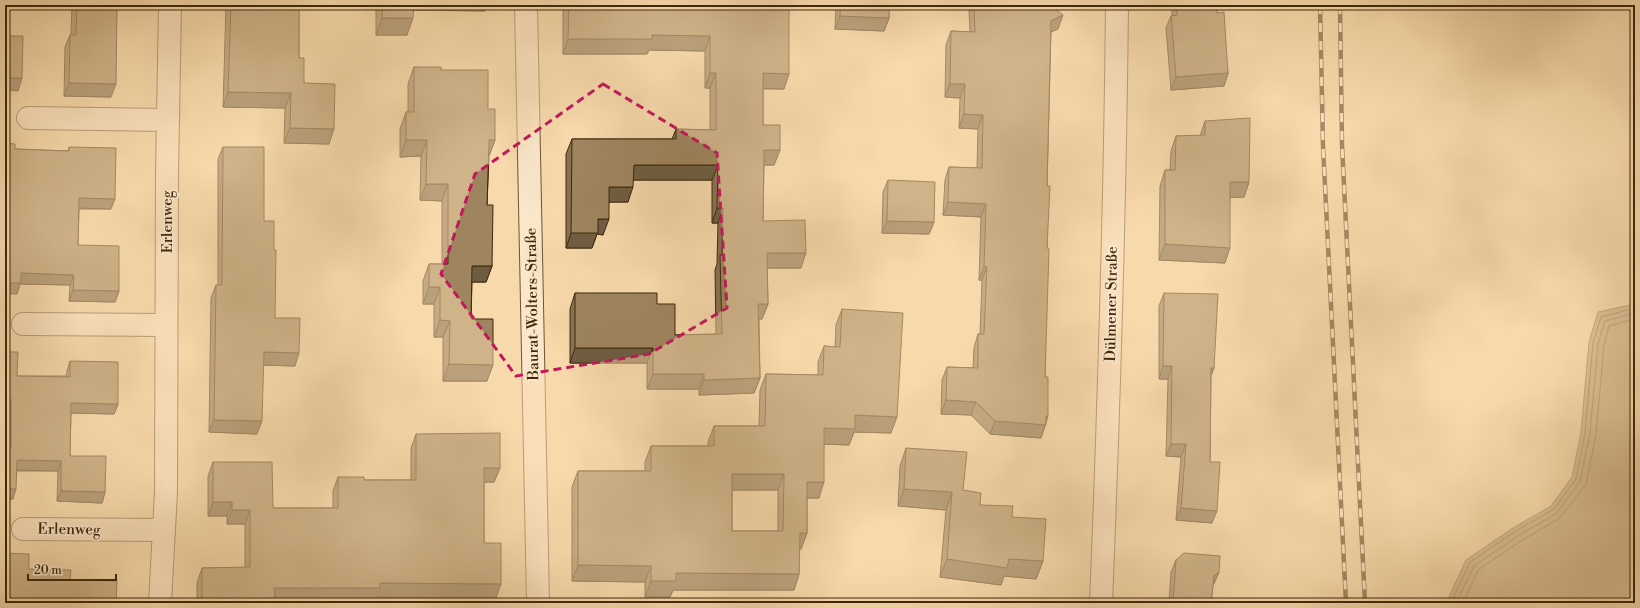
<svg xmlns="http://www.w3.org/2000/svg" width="1640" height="608" font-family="'Libre Bodoni',serif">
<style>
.water{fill:#b89d75;stroke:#876f4b}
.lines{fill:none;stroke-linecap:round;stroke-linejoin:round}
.shore{stroke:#7b6340;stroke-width:1}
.minor-casing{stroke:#6c5533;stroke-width:24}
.minor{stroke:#fae6c9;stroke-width:22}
.rail-casing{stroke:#3e290b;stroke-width:4.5}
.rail{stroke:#fae6c9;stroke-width:3;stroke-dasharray:9;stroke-linecap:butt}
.wall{fill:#887252;stroke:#3e290b;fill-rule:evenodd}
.shaded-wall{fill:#6f5d42;stroke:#3e290b}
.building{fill:#9e855f;stroke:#3e290b;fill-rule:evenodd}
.marked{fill:none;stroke:#c2185b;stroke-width:3;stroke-dasharray:8 5;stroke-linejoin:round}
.labels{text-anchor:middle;stroke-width:4;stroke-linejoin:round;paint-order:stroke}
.street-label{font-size:15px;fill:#3e290b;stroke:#fae6c9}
</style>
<rect width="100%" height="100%" fill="#f7d9ac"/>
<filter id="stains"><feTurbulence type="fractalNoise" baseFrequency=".005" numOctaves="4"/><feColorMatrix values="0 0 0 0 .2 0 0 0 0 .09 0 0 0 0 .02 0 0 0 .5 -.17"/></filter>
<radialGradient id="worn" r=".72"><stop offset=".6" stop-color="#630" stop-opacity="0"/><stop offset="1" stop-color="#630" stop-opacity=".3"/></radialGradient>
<polygon class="water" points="1635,304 1635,603 1446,603 1466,560 1513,528 1551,506 1572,477 1581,432 1589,342 1598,312"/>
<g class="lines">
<g class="shore">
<polyline points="1451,603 1470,562 1516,531 1554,509 1576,479 1585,433 1593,343 1601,317 1635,308"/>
<polyline points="1456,603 1474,566 1518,536 1557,513 1580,481 1590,433 1598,344 1605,321 1635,313"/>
<polyline points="1463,603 1478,570 1521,541 1560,518 1586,484 1596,434 1604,345 1609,326 1635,319"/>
</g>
<defs>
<g id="minor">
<polyline points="526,5 538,603"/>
<polyline points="28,118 168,120"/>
<polyline points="23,324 166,325"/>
<polyline points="23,529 164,530"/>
<polyline points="160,603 166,492 167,174 170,5"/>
<path d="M1101 603C1109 404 1115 204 1117 5"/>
</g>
</defs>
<use href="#minor" class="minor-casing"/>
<use href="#minor" class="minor"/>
<defs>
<g id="rail">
<polyline points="1320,5 1323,146 1346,603"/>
<polyline points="1340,5 1342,145 1365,603"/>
</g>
</defs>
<use href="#rail" class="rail-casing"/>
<use href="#rail" class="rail"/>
</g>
<g class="wall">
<polygon points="72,5 118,5 117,8 111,97 64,96 65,47 70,35 71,35"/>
<polygon points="222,5 299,5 299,58 304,83 329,144 284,143 285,108 223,107 226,6 222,6"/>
<polygon points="376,5 487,5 485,11 413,10 407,35 376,35"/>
<polygon points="563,5 790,5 789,8 784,89 763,89 763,125 780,150 774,165 764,165 763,221 801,268 767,268 768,304 762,319 759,319 760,378 754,393 699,395 699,389 647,389 647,363 570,363 570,309 575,293 657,304 675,335 716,334 715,270 717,264 718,223 712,223 712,180 633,180 628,202 609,202 603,235 597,234 592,248 566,248 566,154 572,139 672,139 676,129 710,130 710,88 705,88 705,51 649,50 647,54 563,54"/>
<polygon points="836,5 889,5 889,18 884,31 835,29"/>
<polygon points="971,5 1050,5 1058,29 1051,32 1047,186 1047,248 1045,377 1046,423 1041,438 990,434 971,415 941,414 942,380 947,367 973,368 974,348 978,334 980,334 982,280 979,280 981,217 943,215 945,180 949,167 977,168 978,129 959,128 960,98 945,97 946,45 951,31 970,32 969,11"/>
<polygon points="1172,5 1217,5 1217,13 1228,73 1224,86 1171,90 1166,28 1171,16 1172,16"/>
<polygon points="414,67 441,70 488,109 495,140 489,156 487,205 492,266 486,282 472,282 471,319 487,381 443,381 443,337 434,337 434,304 423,304 423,281 429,264 442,264 442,201 420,200 421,156 400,157 400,129 406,112 408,112 408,84"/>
<polygon points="1205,121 1249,182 1244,197 1230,197 1225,263 1159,260 1160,186 1165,170 1170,170 1171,151 1176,136 1200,136"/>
<polygon points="69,147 111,209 79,209 78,245 119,291 115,302 69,301 70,285 20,284 17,294 15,149 68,151"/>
<polygon points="223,147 264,221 275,318 295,366 263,365 257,434 209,432 211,298 216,285 218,285 218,159"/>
<polygon points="888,180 934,222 929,234 882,233 883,192"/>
<polygon points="1164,293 1214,368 1211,375 1210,462 1212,523 1176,520 1181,457 1166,456 1168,379 1159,379 1159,306"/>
<path d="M842 309 891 433 854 432 849 445 824 444 819 498H807V533L801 549H799V574L794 590H673L670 597H645V582L572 581V487L578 471H645V462L651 446H708V442L714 426H759L760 390 766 374 818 375V362L824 346 835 347 836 325ZM732 490H778V531H732Z"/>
<polygon points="70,361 118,404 114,414 71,413 70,456 105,492 102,503 57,501 58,471 17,471 13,499 5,499 5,448 7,448 8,409 17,376 66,376 67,371"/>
<polygon points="416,434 500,468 494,482 484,482 484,543 496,598 376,597 374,602 197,603 197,583 202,568 245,568 245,524 227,524 227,516 208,516 208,476 213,462 273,508 333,508 333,491 338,477 364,480 411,480 411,448"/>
<polygon points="906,448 963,490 980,505 1012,517 1043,561 1036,579 1004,576 1001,585 940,577 946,510 898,506 900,466"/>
<polygon points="1176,560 1219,572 1213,585 1211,603 1169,603 1171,572"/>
</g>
<g class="shaded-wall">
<polygon points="409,5 487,5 485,11 407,10"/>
<polygon points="1063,15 1058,29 1046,34 1051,21"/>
<polygon points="840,16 889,18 884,31 835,29"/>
<polygon points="382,18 413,18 407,35 376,35"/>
<polygon points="652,35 710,36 705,51 649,50 647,54 563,54 568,39"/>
<polygon points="710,73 716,73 710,88 705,88"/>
<polygon points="763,73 789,74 784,89 757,88"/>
<polygon points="1228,73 1224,86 1171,90 1176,77"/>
<polygon points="5,78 22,78 18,91 5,90"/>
<polygon points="69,83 116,84 111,97 64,96"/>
<polygon points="950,84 965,84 960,98 945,97"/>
<polygon points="228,92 291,93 285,108 223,107"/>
<polygon points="964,114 983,115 978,129 959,128"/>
<polygon points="290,128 334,129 329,144 284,143"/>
<polygon points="406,140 427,140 421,156 400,157"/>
<polygon points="489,140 495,140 489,156 483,156"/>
<polygon points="764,150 780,150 774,165 758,165"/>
<polygon points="634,165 718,165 712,180 628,180"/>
<polygon points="1230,182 1249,182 1244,197 1225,198"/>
<polygon points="426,184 448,184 442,201 420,200"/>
<polygon points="609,187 633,187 628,202 603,202"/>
<polygon points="79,198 115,199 111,209 75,208"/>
<polygon points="948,202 986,204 981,217 943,215"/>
<polygon points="717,208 723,208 718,223 712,223"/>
<polygon points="598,219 609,219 603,235 597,234 592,248 566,248 571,233"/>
<polygon points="887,221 934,222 929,234 882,233"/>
<polygon points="1165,244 1230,248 1225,263 1159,260"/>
<polygon points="767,253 806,253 801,268 761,268"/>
<polygon points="472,266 492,266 486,282 466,282"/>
<polygon points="984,267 987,267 982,280 979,280"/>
<polygon points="21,273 74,275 70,285 20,284 17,294 5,294 5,283"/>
<polygon points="429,287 440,287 434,304 423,304"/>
<polygon points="73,290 119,291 115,302 69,301"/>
<polygon points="758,304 768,304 762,319 753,319"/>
<polygon points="440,320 450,321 443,337 434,337"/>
<polygon points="575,348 653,348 647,363 570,363"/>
<polygon points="264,352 299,353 295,366 259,365"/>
<polygon points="449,364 493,365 487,381 443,381"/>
<polygon points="1163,366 1172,366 1168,379 1159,379"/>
<polygon points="1211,368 1214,368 1209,381"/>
<polygon points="653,374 704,374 699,389 647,389"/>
<polygon points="760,378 754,393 699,395 704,380"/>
<polygon points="5,399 11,399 8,409 5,409"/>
<polygon points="946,400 976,402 971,415 941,414"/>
<polygon points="71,403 118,404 114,414 67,413"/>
<polygon points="855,415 897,417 891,433 854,432 849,445 818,444 824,428"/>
<polygon points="1048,416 1041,438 990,434 995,421"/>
<polygon points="214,420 262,421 257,434 209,432"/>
<polygon points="1171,444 1186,444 1181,457 1166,456"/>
<polygon points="17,460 61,461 58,471 13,470"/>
<polygon points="484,468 500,468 494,482 479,482"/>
<polygon points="732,474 784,474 778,490 726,490"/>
<polygon points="807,482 824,482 819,498 802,498"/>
<polygon points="5,488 16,489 13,499 5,499"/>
<polygon points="904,489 952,492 946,510 898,506"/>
<polygon points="61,491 105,492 102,503 57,501"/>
<polygon points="213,502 232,502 227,516 208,516"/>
<polygon points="1181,508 1217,511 1212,523 1176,520"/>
<polygon points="232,510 250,510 245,524 227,524"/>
<polygon points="800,533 807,533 801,549 794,549"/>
<polygon points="947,559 1009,559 1043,561 1036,579 1004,576 1001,585 940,577"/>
<polygon points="578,565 651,566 645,582 572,581"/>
<polygon points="1219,572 1214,584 1210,588 1214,576"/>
<polygon points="676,573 799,574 794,590 673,590 670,597 645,597 651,581"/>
<polygon points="380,583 501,584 496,598 376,597 374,602 202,603 274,588"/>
<polygon points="5,600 28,600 27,603 5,603"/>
</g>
<g class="building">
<polygon points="77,5 117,5 116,84 69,83 70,35 76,35"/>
<polygon points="231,5 299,5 299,58 304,58 304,83 335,84 334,129 290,128 291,93 228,92"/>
<polygon points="383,5 414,5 413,18 382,18"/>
<polygon points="569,5 789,5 789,74 763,73 763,125 780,125 780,150 764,150 763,221 805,220 806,253 767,253 768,304 758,304 760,378 704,380 704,374 653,374 653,348 575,348 575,293 657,293 657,304 675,304 675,335 722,334 720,255 722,255 723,208 717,208 718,165 634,165 633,187 609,187 609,219 598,219 598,233 571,233 572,139 676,139 676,129 716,130 716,73 710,73 710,36 652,35 652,39 568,39"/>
<polygon points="840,5 889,5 889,18 840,16"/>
<polygon points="974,5 1050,5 1063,15 1051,21 1047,186 1050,186 1047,248 1049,249 1045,377 1048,377 1048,416 1046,416 1046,425 995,421 976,402 946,400 947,367 978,368 978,334 984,334 987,267 984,267 986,204 948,202 949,167 982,168 983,115 964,114 965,84 950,84 951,31 975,32"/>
<polygon points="1177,5 1217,5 1217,13 1224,12 1228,73 1176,77 1171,16 1177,15"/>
<polygon points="5,36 23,36 22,78 5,78"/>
<polygon points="414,67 441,67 441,70 488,70 488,109 495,109 495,140 489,140 487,205 493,205 492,266 472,266 471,319 493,319 493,365 449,364 450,321 440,320 440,287 429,287 429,264 448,264 448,184 426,184 427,140 406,140 406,112 414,112"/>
<polygon points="1250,118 1249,182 1230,182 1230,248 1165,244 1165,170 1175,170 1176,136 1205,135 1205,121"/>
<polygon points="5,143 15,144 15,149 69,151 69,147 116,148 115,199 79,198 78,245 119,246 119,291 73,290 74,275 21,273 21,283 5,283"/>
<polygon points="223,147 264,147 264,221 274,221 274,250 276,250 275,318 300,318 299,353 264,352 262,421 214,420 216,285 222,285"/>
<polygon points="888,180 935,182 934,222 887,221"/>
<polygon points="1164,293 1218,294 1214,368 1211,368 1210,462 1220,462 1217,511 1181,508 1186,444 1171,444 1172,366 1163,366"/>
<path d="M842 309 903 313 897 417 855 415V429L824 428V482H807V533H800L799 574 676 573V581H651V566L578 565V471H651V446H714V426H765L766 374 823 375 824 346 840 347ZM732 474H784L783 531H732Z"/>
<polygon points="5,352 18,352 17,376 70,377 70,361 118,362 118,404 71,403 70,456 106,456 105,492 61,491 61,461 17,460 16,489 5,488 5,448 11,448 11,399 5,399"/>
<polygon points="500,433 500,468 484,468 484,543 501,543 501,584 380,583 380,588 274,588 275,602 202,603 202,568 250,567 250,510 232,510 232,502 213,502 213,462 272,462 273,508 338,508 338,477 364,477 364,480 416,480 416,434"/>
<polygon points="906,448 967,452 963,490 981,493 980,505 1013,506 1012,517 1046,519 1043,561 1009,559 1007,568 947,559 952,492 904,489"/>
<polygon points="5,553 29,554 29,569 71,570 70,580 117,581 116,603 28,603 28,600 5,600"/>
<polygon points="1184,553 1220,556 1219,572 1214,576 1211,603 1173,603 1176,560"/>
</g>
<path d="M0 0H1640V608H0ZM603 84 717 153 727 308 649 354 516 376 441 274 475 174Z" fill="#f7d9ac" fill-opacity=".55" fill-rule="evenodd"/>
<path class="marked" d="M603 84 717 153 727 308 649 354 516 376 441 274 475 174Z"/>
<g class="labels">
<g class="street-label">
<text transform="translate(167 222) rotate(-90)" y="5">Erlenweg</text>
<text transform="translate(532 304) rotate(-91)" y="5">Baurat-Wolters-Straße</text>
<text transform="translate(1111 304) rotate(-89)" y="5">Dülmener Straße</text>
<text transform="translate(69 529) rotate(1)" y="5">Erlenweg</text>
</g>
</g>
<rect width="1640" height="608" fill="none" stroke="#f7d9ac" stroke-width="20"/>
<rect x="6" y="6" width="1628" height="596" fill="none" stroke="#3e290b" stroke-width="2"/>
<rect x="10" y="10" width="1620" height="588" fill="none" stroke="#3e290b"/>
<path d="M28 574v6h88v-6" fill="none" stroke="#3e290b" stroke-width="2"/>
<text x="34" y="574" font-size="12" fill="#3e290b" stroke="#fae6c9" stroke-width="3" paint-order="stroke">20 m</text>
<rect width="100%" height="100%" filter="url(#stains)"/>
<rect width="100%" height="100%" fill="url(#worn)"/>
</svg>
